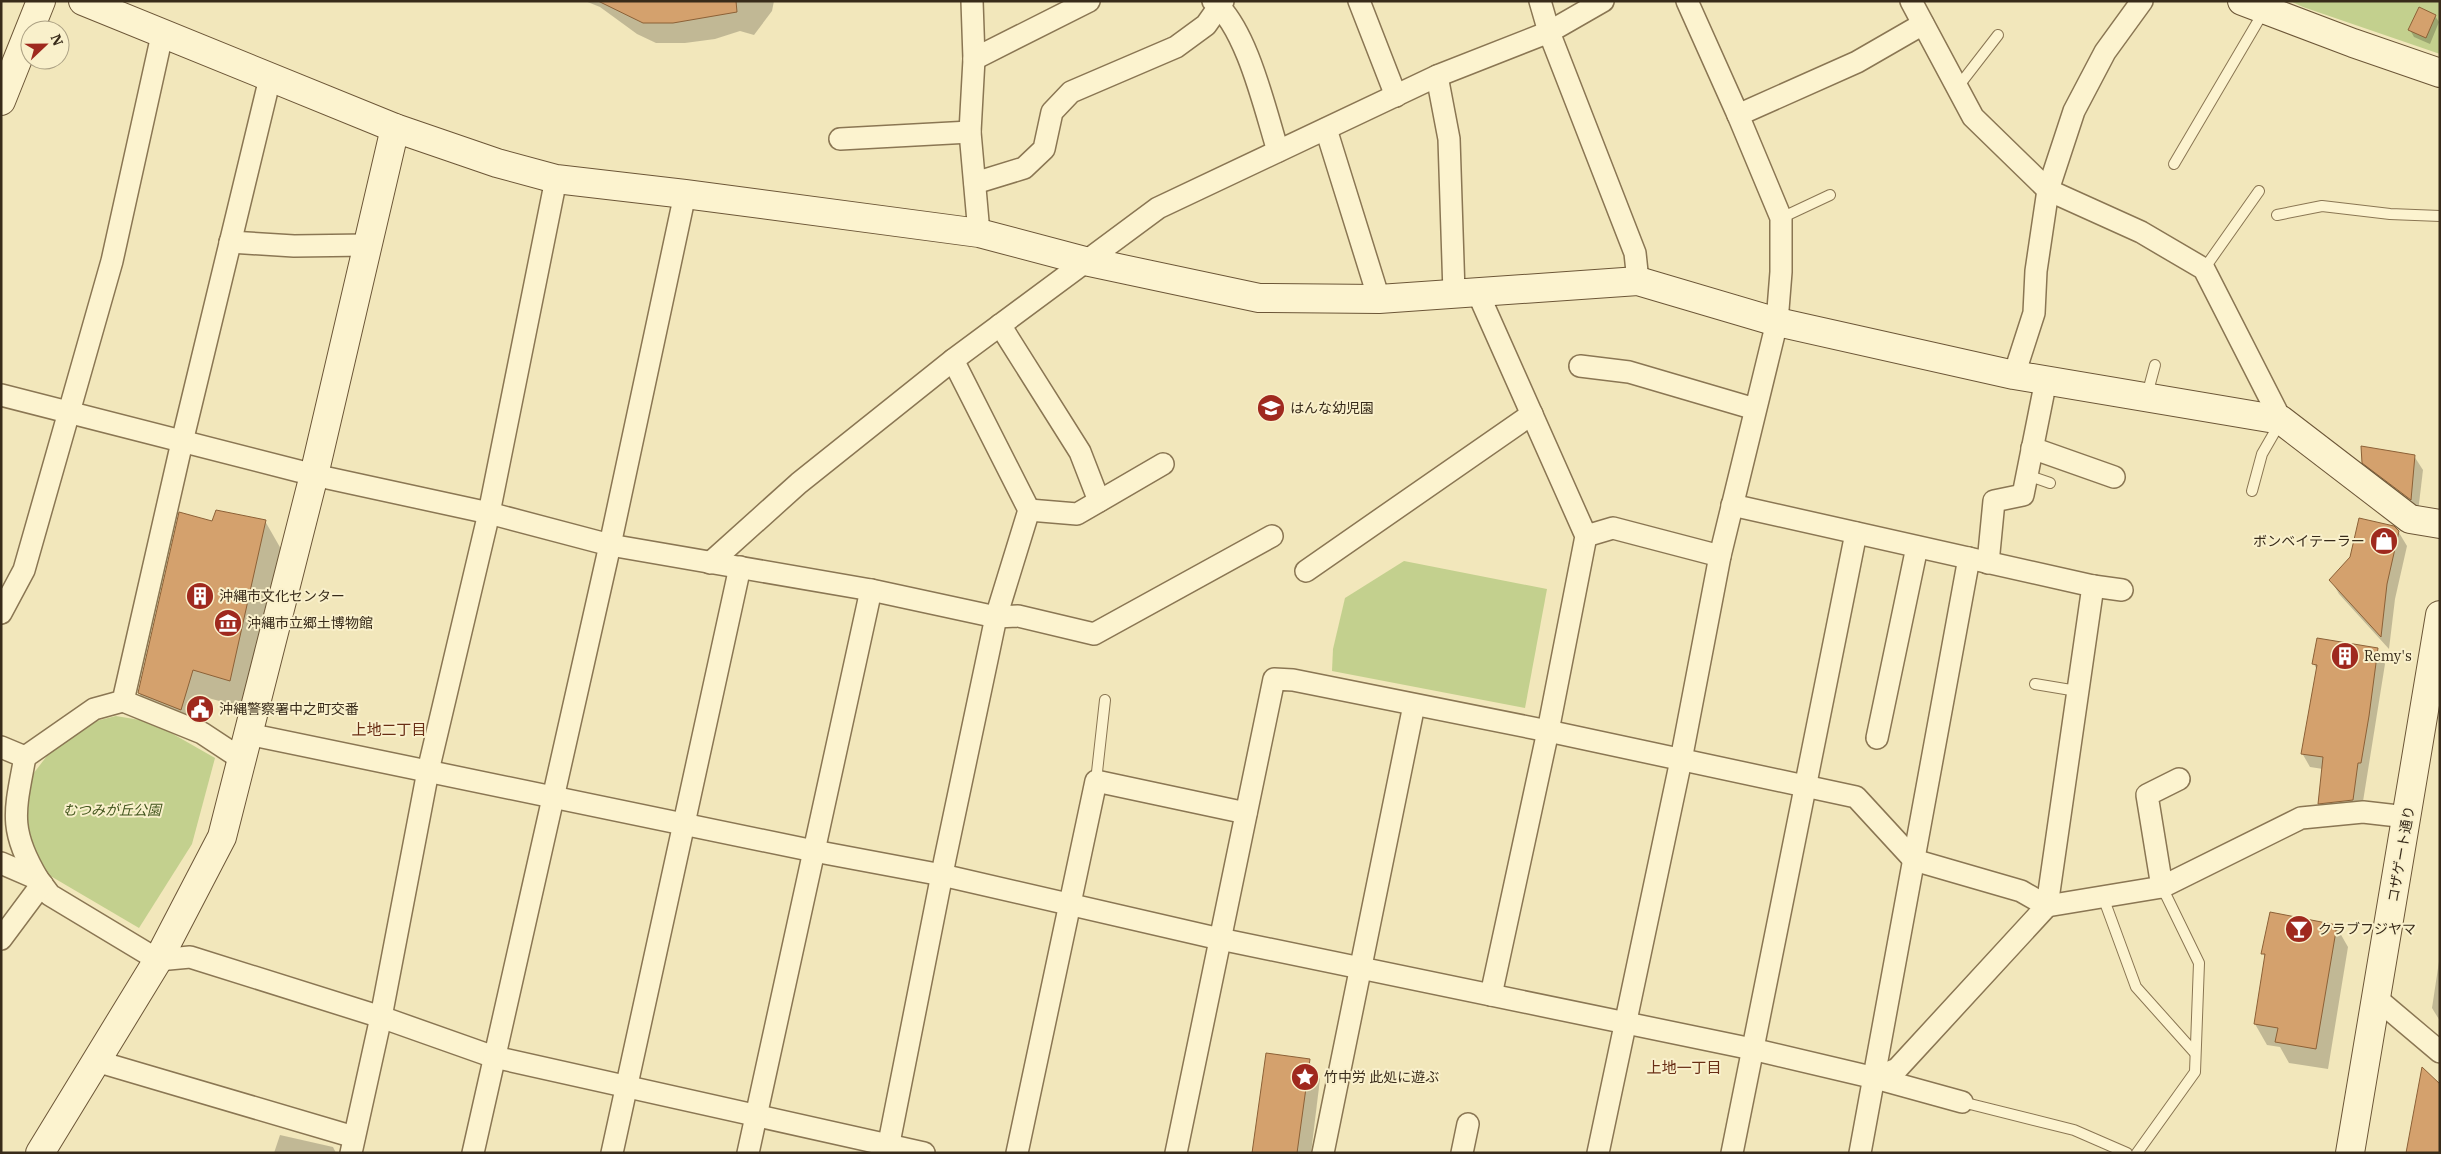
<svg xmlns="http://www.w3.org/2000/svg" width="2441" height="1154" font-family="'IBM Plex Serif','Noto Sans JP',serif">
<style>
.green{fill:#c3d08e}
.shadow{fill:#0003}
.building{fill:#d4a16d;stroke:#8c6137}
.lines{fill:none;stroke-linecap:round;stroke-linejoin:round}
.lane-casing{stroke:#8a7653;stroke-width:12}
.street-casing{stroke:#8a7653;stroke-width:24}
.secondary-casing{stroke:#6c5637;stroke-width:30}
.lane{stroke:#fcf3cf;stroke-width:10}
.street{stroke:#fcf3cf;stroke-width:21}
.secondary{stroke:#fcf3cf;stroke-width:28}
.labels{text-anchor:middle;stroke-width:4;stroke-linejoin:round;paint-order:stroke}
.poi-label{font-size:14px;fill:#382b1a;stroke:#f9f0cb;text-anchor:start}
.park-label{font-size:14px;font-style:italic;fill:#43561e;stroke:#f9f0cb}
.street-label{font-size:14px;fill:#382b1a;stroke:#f9f0cb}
.neighbourhood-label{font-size:15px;fill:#692e15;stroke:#f9f0cb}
</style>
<rect width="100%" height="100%" fill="#f2e7bb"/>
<g class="green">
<polygon points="2290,1 2440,1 2440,54 2303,7"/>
<polygon points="1404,561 1547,589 1525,708 1332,671 1333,649 1345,598"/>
<polygon points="116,716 152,722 215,758 192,844 139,928 42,871 30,849 26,822 30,778 53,748 92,722"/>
</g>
<g class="shadow">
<polygon points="585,1 774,1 772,11 754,35 740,31 715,39 685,43 656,43 637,34 600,7"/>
<polygon points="2435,16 2439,22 2430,44 2414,37 2410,30"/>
<polygon points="2414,456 2423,470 2418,512 2372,477 2363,462"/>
<polygon points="265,521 281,549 246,708 208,698 196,737 155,721 139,693 213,522"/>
<polygon points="2398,531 2407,546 2395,599 2389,649 2339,594 2331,580"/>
<polygon points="2377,650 2385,664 2361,814 2328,817 2320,803 2323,769 2310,767 2302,753 2317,670 2314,664"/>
<polygon points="2336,926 2348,947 2328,1069 2289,1063 2280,1047 2267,1045 2255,1024 2265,958 2263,953"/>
<polygon points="2440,955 2440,1021 2432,1008"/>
<polygon points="1309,1061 1320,1079 1311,1153 1253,1153"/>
<polygon points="280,1135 333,1147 336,1153 274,1153"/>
</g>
<g class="building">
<polygon points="598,1 736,1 737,12 673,23 643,23"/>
<polygon points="2419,7 2436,15 2426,38 2408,30"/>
<polygon points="2361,446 2415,455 2411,500 2362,463"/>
<polygon points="216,510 266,520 230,681 193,670 181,710 138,693 179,512 212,521"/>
<polygon points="2359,518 2394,526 2399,531 2387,584 2381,637 2329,580 2350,557"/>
<polygon points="2317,638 2378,648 2369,716 2361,763 2358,763 2353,800 2318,804 2323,757 2301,754 2317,665 2312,664"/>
<polygon points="2270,912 2337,925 2316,1049 2275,1042 2278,1028 2254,1024 2265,954 2261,954"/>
<polygon points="1266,1053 1310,1059 1297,1153 1252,1153"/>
<polygon points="2422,1067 2440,1084 2440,1153 2406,1153"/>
</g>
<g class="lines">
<defs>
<g id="lane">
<polyline points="1957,88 1998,35"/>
<polyline points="2174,164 2264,11"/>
<polyline points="2277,215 2322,206 2390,214 2440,216"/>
<polyline points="1781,218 1830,195"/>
<polyline points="2204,269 2259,191"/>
<polyline points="2147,395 2155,365"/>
<polyline points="2027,475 2050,483"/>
<polyline points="2252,491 2262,454 2281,421"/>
<polyline points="2035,684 2077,691"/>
<polyline points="1096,781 1105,700"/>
<polyline points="2103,897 2136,987 2195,1053"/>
<polyline points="1962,1102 2074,1130 2127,1153"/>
<polyline points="2137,1153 2195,1072 2199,963 2162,887"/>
</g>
<g id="street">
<polyline points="972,1 974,59 970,132 979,233"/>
<path d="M1213 1C1247 28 1265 110 1278 151"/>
<polyline points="1359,1 1396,96"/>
<polyline points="1540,1 1549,32 1635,253 1638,281"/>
<polyline points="1911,1 1973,117 2048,190 2141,232 2204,269 2281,420"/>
<polyline points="974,59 1089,1"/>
<polyline points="1437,76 1449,139 1454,293"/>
<polyline points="1738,115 1857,62 1923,24"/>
<polyline points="1326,129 1379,299"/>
<polyline points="840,139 970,132"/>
<polyline points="975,183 1024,168 1044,149 1052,112 1071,92 1176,47 1206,25 1223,1"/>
<polyline points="230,242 294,246 368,245"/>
<polyline points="1477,291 1586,536 1548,731 1491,995"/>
<polyline points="1000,325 1080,452 1099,501"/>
<polyline points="1580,366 1629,372 1755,409"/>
<polyline points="2014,375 2034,313 2036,271 2048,190 2074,111 2105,52 2142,1"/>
<polyline points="1,395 314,475 489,513 610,545 871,590 996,617 1018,616 1094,634 1272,536"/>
<polyline points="2032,448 2114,477"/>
<polyline points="1732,505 2093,586 2122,590"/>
<polyline points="1029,510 1077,514 1163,464"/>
<polyline points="1586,536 1613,528 1720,556"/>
<polyline points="710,563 799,483 953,360 1158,208 1437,76 1549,32 1603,1"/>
<polyline points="1988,563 1994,501 2023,495 2046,380"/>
<polyline points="1306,571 1532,414"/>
<polyline points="1,613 24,570 112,261 162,35"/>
<polyline points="123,701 202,733 243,760"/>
<polyline points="248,734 814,851 942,875 1220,939 1752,1049 1875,1078 1962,1102"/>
<polyline points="1877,738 1917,547"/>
<path d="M1 747 25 757C15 811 8 829 38 879"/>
<polyline points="25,757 94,709 123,701 182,442 270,78"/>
<polyline points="1,863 38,879 50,895 158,960 190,957 381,1017 494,1057 924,1153"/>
<polyline points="2162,887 2147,795 2179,779"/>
<polyline points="1,939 42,884"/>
<polyline points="2376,998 2440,1052"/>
<polyline points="96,1061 354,1137"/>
<polyline points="1875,1078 1897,1069 2047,906 2093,586"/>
<polyline points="351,1153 381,1017 428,771 489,513 556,179"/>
<polyline points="473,1153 610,545 685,194"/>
<polyline points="612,1153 740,567"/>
<polyline points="748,1153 871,590"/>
<polyline points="887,1153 945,859 996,617 1029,510 953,360"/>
<polyline points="1017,1153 1096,781 1246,813"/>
<polyline points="1176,1153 1274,679 1293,680 1548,731 1856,797 1914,860 2021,891 2047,906 2162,887 2301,818 2363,812 2407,817"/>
<polyline points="1323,1153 1414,705"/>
<polyline points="1462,1153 1468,1124"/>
<polyline points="1598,1153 1681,760 1720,556 1777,322 1781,272 1781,218 1738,115 1687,1"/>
<polyline points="1732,1153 1856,533"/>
<polyline points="1860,1153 1969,558"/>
</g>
<g id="secondary">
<polyline points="83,1 395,128 497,163 556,179 685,194 979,233 1085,261 1259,298 1379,299 1638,281 1777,322 2014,375 2281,420 2410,519 2440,524"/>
<polyline points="2242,1 2353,43 2440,73"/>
<polyline points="1,101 41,1"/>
<polyline points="40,1153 158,960 222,837 314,475 395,128"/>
<polyline points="2350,1153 2440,615"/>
</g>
</defs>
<use href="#lane" class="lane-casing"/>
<use href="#street" class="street-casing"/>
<use href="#secondary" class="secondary-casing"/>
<use href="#lane" class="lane"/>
<use href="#street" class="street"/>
<use href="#secondary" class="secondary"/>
</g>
<defs>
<symbol id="school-disc" viewBox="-11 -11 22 22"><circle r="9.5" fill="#9f291e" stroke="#f9f0cb"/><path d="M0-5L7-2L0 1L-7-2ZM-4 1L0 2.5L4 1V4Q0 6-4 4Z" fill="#fff"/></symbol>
<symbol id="shop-disc" viewBox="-11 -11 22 22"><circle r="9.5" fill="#9f291e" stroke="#f9f0cb"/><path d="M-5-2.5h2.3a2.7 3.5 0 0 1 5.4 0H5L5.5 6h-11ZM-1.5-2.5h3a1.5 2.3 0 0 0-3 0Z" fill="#fff"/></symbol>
<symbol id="building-disc" viewBox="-11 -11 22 22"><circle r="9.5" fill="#9f291e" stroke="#f9f0cb"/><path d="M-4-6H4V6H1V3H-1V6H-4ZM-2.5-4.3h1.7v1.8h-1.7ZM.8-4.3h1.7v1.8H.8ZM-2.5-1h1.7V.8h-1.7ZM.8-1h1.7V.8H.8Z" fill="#fff"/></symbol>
<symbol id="museum-disc" viewBox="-11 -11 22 22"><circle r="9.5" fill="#9f291e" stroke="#f9f0cb"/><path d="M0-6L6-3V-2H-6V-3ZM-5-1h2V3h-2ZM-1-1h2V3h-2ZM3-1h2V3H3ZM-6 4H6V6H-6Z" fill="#fff"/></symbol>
<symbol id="civic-disc" viewBox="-11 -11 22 22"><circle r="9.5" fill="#9f291e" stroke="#f9f0cb"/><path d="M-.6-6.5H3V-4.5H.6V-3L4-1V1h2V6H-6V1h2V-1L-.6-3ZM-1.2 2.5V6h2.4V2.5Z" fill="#fff"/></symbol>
<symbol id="bar-disc" viewBox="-11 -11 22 22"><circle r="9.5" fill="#9f291e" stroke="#f9f0cb"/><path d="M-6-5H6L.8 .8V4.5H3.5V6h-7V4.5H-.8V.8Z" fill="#fff"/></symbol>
<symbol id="sight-disc" viewBox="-11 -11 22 22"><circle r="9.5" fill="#9f291e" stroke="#f9f0cb"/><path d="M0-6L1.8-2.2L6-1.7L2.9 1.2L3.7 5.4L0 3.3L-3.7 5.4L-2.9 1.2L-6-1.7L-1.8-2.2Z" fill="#fff"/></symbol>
</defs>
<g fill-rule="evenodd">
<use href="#school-disc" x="1255" y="392" width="32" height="32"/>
<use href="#shop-disc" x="2368" y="525" width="32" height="32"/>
<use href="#building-disc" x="184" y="580" width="32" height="32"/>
<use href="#museum-disc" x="212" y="607" width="32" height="32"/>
<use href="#building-disc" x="2329" y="640" width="32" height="32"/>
<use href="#civic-disc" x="184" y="693" width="32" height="32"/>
<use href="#bar-disc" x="2283" y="913" width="32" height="32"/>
<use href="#sight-disc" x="1289" y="1061" width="32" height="32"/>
</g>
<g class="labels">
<g class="poi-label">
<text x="1290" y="413">はんな幼児園</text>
<text x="2365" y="546" text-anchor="end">ボンベイテーラー</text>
<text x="219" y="601">沖縄市文化センター</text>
<text x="247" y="628">沖縄市立郷土博物館</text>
<text x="2364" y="661">Remy's</text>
<text x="219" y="714">沖縄警察署中之町交番</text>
<text x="2318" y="934">クラブフジヤマ</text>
<text x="1324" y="1082">竹中労 此処に遊ぶ</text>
</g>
<g class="park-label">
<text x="112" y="815">むつみが丘公園</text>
</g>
<g class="street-label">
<text transform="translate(2401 854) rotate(-80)" y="5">コザゲート通り</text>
</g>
<g class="neighbourhood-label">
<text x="389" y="735">上地二丁目</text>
<text x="1684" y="1073">上地一丁目</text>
</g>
</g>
<rect width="2441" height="1154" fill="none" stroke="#382b1a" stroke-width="5"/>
<g transform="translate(45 45) rotate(68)"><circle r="24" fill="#f9f0cb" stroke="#aca184"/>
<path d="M0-4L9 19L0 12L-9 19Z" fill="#9f291e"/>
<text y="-8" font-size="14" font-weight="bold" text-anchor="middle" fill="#382b1a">N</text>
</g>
</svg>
